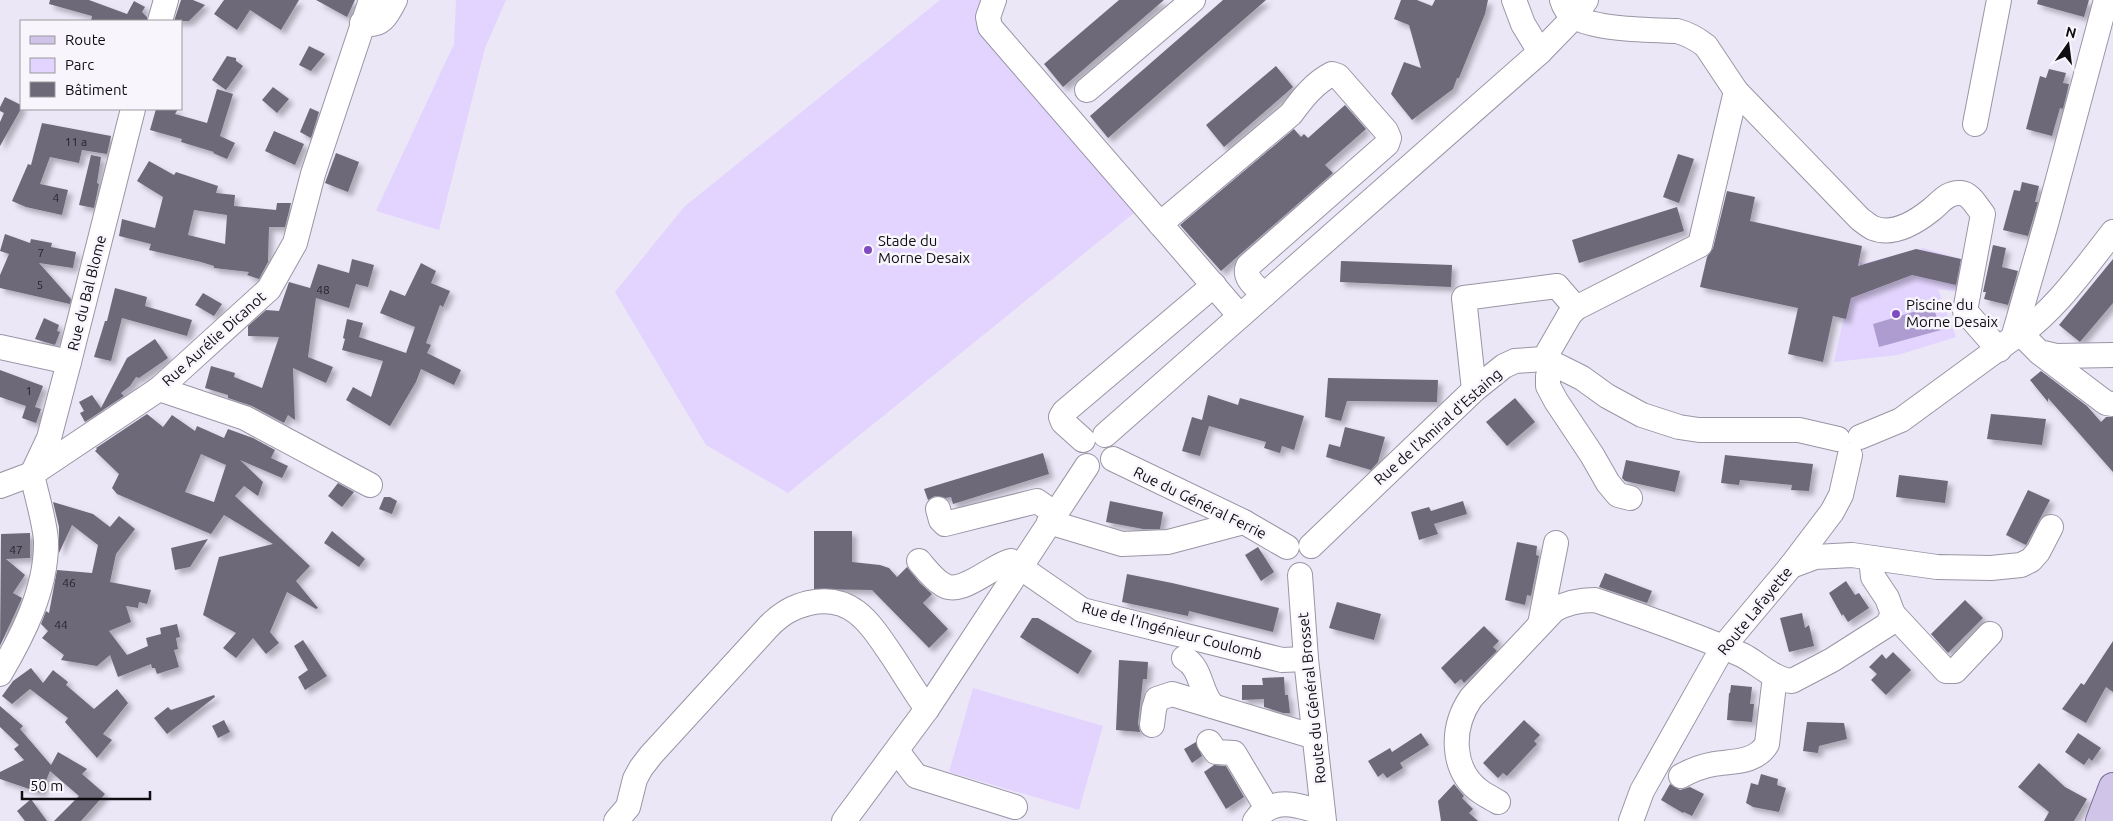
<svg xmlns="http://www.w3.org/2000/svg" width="2113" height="821" font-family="Ubuntu,sans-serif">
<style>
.green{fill:#e2d4fe}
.water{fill:#ae9cd1}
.building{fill:#6e6978;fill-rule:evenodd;filter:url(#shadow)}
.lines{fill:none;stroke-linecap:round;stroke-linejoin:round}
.minor-casing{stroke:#9a95a5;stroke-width:26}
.major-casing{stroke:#786a93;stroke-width:30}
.minor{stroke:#fff;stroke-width:24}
.major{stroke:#d0c4e8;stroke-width:28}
.poi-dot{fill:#7e4bc2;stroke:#f8f6fc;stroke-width:2}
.labels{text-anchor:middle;stroke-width:5;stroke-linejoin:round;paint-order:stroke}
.number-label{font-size:12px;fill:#27242c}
.poi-label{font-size:15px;fill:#0f0d12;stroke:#f8f6fc;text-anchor:start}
.street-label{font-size:15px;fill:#0f0d12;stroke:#f8f6fc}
</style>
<defs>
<filter id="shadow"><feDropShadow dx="4.5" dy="4.5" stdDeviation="2.5" flood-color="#0004"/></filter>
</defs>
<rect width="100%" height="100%" fill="#ece7f7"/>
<g class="green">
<polygon points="456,0 506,0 485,48 439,230 376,211 454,44"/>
<polygon points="940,0 990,0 989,12 1144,205 788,493 706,445 615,292 684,207"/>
<polygon points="1923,248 1971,262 1963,292 1938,289 1956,337 1898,355 1834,362 1856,261 1864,263"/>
<polygon points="973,688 1103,726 1079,810 949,772"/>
</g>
<polygon class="water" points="1933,306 1941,330 1879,347 1873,324"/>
<g class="building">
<polygon points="50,0 89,0 127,14 134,1 145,7 142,12 147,17 147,21 91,21 92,16 49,4"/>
<polygon points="181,0 193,0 205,5 189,21 174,21"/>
<polygon points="224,0 299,0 281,30 250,10 237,30 214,14"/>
<polygon points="316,0 355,0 347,17"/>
<polygon points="1119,0 1164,0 1063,87 1044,64"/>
<polygon points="1223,0 1266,0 1108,138 1090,116"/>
<polygon points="1401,0 1417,0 1432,6 1435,0 1488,0 1485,14 1459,78 1457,78 1453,89 1412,120 1391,94 1404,62 1421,68 1409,25 1394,19"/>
<polygon points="2038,0 2089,0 2084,17 2037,4"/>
<polygon points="309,46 325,54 311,71 299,65"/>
<polygon points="227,56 236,58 236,61 243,66 226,90 212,80"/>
<polygon points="1276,66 1293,87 1224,147 1206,125"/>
<polygon points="2049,69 2066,73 2063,83 2069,84 2063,109 2060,108 2052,136 2026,129 2040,76 2046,78"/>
<polygon points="273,87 289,99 277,113 262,100"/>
<polygon points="217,89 233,94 220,136 235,143 227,159 213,153 214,152 181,142 182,139 150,130 156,109 178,109 175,114 207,123"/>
<polygon points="5,97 21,105 21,109 0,146 0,122 4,113 0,111 0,107"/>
<polygon points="1345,105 1366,129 1325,165 1333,173 1221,271 1180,225 1294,129 1301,137 1304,134 1308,138"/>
<polygon points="310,108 319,112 311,138 300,132"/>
<polygon points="42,123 111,136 107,154 82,150 79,163 50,157 40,184 68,190 62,215 26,207 12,201 28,164 31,165"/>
<polygon points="274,131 304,144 295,165 265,151"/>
<polygon points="336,153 359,162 348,192 325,183"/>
<polygon points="1678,154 1694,159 1679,203 1663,197"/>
<polygon points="91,155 101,157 97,183 99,184 94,208 79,205"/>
<path d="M149 161 174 175 176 172 218 186 216 193 235 195 234 206 276 210 277 203H291L285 227H269L268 262 259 279 247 275 249 272 214 268V266L201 262 149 250 151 244 119 236 122 219 155 228 163 197 137 181ZM194 210 227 215 225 244 188 235Z"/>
<polygon points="2022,182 2039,186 2035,202 2038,202 2028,236 2003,230 2014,190 2020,191"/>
<polygon points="1727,191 1755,197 1750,221 1862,246 1858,266 1916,249 1961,259 1956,285 1912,275 1851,298 1846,319 1833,316 1823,362 1788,354 1798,308 1700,287 1707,257 1713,248"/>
<polygon points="1677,207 1684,231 1579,263 1572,240"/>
<polygon points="5,234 30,243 31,239 52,243 51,247 76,252 73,268 39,263 71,299 70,304 0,288 0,275 9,254 0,251"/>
<polygon points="1993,245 2006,248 2002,267 2018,271 2008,305 1984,299 1986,292 1983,292"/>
<polygon points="352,259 374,265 368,287 356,284 349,308 316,298 308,357 333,367 326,383 293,368 295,420 288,415 284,423 252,406 228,398 228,395 205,388 211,366 235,373 234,377 262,388 279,337 248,336 248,326 266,310 279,311 289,282 310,288 318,264 349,273"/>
<polygon points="2113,259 2113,303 2080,342 2059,325"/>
<polygon points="1341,261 1452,265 1451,287 1340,282"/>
<polygon points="421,263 436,271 431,283 450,291 443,307 440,305 426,343 431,345 427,353 461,370 454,385 421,369 416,382 390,426 346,400 353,387 371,397 383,361 342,350 345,339 343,338 347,319 363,323 359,337 406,353 415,327 380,313 390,290 405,296"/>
<polygon points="115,288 147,297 145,306 192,320 187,336 122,318 111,361 94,357 105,321 107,321"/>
<polygon points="203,293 222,304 214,316 195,305"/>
<polygon points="44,318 59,325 57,331 60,332 55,345 35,339"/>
<polygon points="155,339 168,358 139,378 136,377 130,386 121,393 124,396 85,422 80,413 84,411 79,402 92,395 101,408 127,358"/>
<polygon points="0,370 43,386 35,407 41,409 36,423 22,418 26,406 0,397"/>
<polygon points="2041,371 2087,406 2101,422 2106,417 2113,417 2113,472 2048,398 2048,402 2030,380"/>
<polygon points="1328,378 1438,380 1437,402 1347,401 1341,421 1325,417"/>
<polygon points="1208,395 1238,405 1240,398 1304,416 1294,450 1282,446 1280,453 1264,448 1266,442 1209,426 1200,456 1182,451 1192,417 1202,420"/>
<polygon points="1515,398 1535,422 1507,446 1486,422"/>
<path d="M147 414 163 427 172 415 195 431 197 426 224 438 228 429 253 438 275 450 271 458 288 466 282 478 240 460 263 482 258 496 244 486 235 496 310 566 296 581 318 608 316 609 287 592 270 632 279 643 266 654 253 638 236 658 223 648 236 633 203 615 219 557 273 544 224 515 211 534 117 494 112 488 119 474 95 451 97 449 96 448ZM201 454 226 465 214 502 185 492Z"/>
<polygon points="1991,414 2046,419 2042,445 1987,439"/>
<polygon points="1345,427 1385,437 1378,462 1371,470 1326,457 1329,444 1340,447"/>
<polygon points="1043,453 1049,474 953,504 951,497 946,498 935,496 928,500 924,489"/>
<polygon points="1725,455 1813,464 1809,491 1791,490 1792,485 1740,480 1739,485 1721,483"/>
<polygon points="1626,460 1680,471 1675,492 1625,481 1622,478"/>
<polygon points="1899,475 1948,481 1945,503 1896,497"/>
<polygon points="338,483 354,492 342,507 328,496"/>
<polygon points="2028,490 2050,500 2026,545 2006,535"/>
<polygon points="384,497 390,497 397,501 392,514 379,509"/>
<polygon points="1110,501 1163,512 1160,529 1143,529 1106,522"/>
<polygon points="1463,501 1467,514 1434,524 1438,534 1419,540 1411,512 1429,507 1431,511"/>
<polygon points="53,502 93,514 110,527 119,516 135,529 116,554 110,582 151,590 147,604 139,602 138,608 126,606 131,622 109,631 127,655 148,646 146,638 161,634 160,628 177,624 180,637 176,638 178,649 174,650 179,667 157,674 155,668 152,668 151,664 118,677 110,655 97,666 61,660 64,655 42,638 48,631 41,624 46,611 49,613 57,570 92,573 98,545 72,525 59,553 59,527"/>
<polygon points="332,531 365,559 359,567 324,543"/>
<polygon points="814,531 852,531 852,562 880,565 889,568 897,577 907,567 920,583 932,594 923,603 948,629 929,648 872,590 814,589"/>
<polygon points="30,533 30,558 6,559 25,575 13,593 22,598 0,646 1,534"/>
<polygon points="208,539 190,567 175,570 171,548"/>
<polygon points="1517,542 1537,546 1536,555 1539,556 1531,596 1527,595 1525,605 1505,600"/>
<polygon points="1258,547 1274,572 1261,581 1245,555"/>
<polygon points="1605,573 1652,591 1647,603 1599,587"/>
<polygon points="1127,574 1172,583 1279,608 1273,632 1189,611 1188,616 1122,602"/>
<polygon points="1846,581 1855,595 1859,593 1869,608 1848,622 1843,614 1842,616 1829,593"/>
<polygon points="1965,600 1983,618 1948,653 1931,634"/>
<polygon points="1337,602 1381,614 1374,640 1329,628"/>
<polygon points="1802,613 1805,628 1809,625 1814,646 1789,652 1780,618"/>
<polygon points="1032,618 1038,618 1092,651 1078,674 1020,637"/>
<polygon points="1484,626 1499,641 1493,647 1497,651 1464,683 1461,679 1455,684 1441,668"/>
<polygon points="303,640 327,676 305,690 298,677 308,670 294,646"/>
<polygon points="2113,641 2113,692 2106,687 2086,723 2062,709 2081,683 2084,685"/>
<polygon points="1893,652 1911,670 1886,695 1871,680 1877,674 1869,667 1882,654 1886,659"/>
<polygon points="1119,660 1148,662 1147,679 1143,679 1138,723 1140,732 1116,730"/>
<polygon points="31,668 43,683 53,670 68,682 66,685 94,709 117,689 128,703 103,734 112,740 97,758 65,722 68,718 30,689 12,704 2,696 13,681"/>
<polygon points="1284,677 1285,695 1288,695 1290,713 1283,713 1264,707 1264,699 1242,700 1242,685 1263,685 1262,678"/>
<polygon points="1731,685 1752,687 1750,704 1754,704 1752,722 1727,720 1729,693 1730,693"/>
<polygon points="214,695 215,697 167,734 154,718 168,707 171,710"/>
<polygon points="0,706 23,726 20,729 51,765 58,752 87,769 82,774 105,794 81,821 54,821 79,796 50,771 41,793 0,779 0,772 24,760 14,749 19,745 0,727"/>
<polygon points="224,720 230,732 218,738 212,726"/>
<polygon points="1524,720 1540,735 1534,741 1537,744 1507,776 1503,773 1498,778 1483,763"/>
<polygon points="1807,722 1844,723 1847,739 1819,746 1818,753 1803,751"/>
<polygon points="1421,733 1429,745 1400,763 1403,768 1387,778 1383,773 1378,777 1368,761 1390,748 1392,752"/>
<polygon points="2078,733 2101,748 2092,761 2089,758 2084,765 2065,752"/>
<polygon points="1196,742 1202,756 1192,763 1184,749"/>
<polygon points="2039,763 2065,787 2087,799 2074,821 2044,821 2049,812 2018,787"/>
<polygon points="1214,765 1226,766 1244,797 1226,809 1204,772"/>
<polygon points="1761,774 1778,779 1777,785 1786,788 1779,812 1753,807 1746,803 1751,783 1758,785"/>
<polygon points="1454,784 1464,796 1462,798 1473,809 1469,813 1478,821 1441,821 1438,801"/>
<polygon points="1670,784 1680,790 1690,787 1704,794 1692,816 1684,812 1683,813 1661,800"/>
<polygon points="31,799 47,821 25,821 17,811"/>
</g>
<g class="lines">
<defs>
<g id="minor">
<polyline points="994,0 988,17 990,27 1240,316"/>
<polyline points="1514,0 1523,24 1540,52"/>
<path d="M1562 0C1564 7 1567 12 1573 16 1594 30 1651 30 1677 31 1689 34 1697 39 1706 46L1736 91 1860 219C1864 222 1869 226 1873 228 1893 236 1916 222 1931 210 1941 202 1947 192 1961 193 1971 194 1977 207 1983 214L1965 311 1999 350"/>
<polyline points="160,21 166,0"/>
<path d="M362 23C381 28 387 16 395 0"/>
<polyline points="1087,90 1193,0"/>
<polyline points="1975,124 1999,0"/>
<path d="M1160 224 1291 114C1302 99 1314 83 1332 74L1338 76 1386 131 1389 138 1387 144 1248 266C1243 278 1256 287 1264 295"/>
<polyline points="2021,334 2039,352 2056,356 2113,355"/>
<polyline points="2013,338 2046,224 2106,0"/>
<polyline points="0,347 69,362"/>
<polyline points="2040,353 2106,403 2113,404"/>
<polyline points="1544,359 1570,314 1576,308 1700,245 1736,91"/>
<polyline points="1553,364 1548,376 1548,386 1556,401 1592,455 1608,483 1618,495 1630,498"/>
<polyline points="159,389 245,418 370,485"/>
<polyline points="1474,390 1464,298 1557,286 1576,308"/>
<polyline points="1105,435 1540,52 1574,17 1586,0"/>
<path d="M1860 437 1901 420 2013 338C2048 320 2088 264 2113 232"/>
<polyline points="1083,440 1063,422 1061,417 1064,412 1214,285"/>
<polyline points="1113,459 1244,522 1287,547"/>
<polyline points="32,474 49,438 69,362 133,109"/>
<polyline points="0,486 32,474 159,389 269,289 295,243 313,174 371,0"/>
<polyline points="938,509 941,520 945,524 1037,501 1054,513"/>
<polyline points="1049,522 1122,544 1168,542 1244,522"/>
<polyline points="1311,546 1474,390 1504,366 1515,361 1544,359 1582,378 1607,396 1642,415 1679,427 1699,430 1799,430 1838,439"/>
<path d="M919 561C926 569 933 579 942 584 960 598 992 565 1011 561L1082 610 1282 660 1306 659"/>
<polyline points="1791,566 1815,557 1852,555 1937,567 1991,568 2021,565 2031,560 2038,552 2051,527"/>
<polyline points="1300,575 1306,659 1324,821"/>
<polyline points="1893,614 1946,671 1955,671 1990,634"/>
<polyline points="1540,624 1556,543"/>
<path d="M1184 658C1203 669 1199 692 1213 706"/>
<path d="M0 674C23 635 47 588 46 541 45 522 36 494 32 474"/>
<polyline points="1152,725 1154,709 1157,699 1172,694 1315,737"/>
<polyline points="1209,742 1216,752 1234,753 1267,808"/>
<polyline points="897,751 916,776 1015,807"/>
<path d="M1681 776C1692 770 1702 766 1714 764 1733 761 1756 763 1767 744L1775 676"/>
<path d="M1498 802C1493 799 1487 796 1481 792 1450 770 1451 727 1471 698L1554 610C1566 603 1581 600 1595 600 1645 617 1694 634 1742 655 1758 663 1774 680 1792 681L1832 660 1887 625 1893 614 1887 598 1873 577 1871 558"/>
<path d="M616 821 628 807 635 779 641 768 651 755 769 626C781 614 792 607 809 603 853 593 871 625 893 657 904 674 915 692 927 709"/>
<polyline points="844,821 927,709 1087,466"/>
<path d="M1255 821C1272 795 1299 805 1323 813"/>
<polyline points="1631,821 1642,791 1723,647 1791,566 1832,512 1841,495 1850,455"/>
</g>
<polyline id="major" points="2100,821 2113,787"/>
</defs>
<use href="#minor" class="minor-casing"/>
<use href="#major" class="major-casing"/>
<use href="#minor" class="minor"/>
<use href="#major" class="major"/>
</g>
<g class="poi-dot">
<circle cx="868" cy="250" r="5"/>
<circle cx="1896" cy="314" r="5"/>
</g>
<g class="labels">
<g class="number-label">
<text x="76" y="146">11 a</text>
<text x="56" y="202">4</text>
<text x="41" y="257">7</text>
<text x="40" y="289">5</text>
<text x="323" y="294">48</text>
<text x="29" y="395">1</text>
<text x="16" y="554">47</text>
<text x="69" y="587">46</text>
<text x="61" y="629">44</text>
</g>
<g class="poi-label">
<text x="878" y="246">Stade du<tspan x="878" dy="17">Morne Desaix</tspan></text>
<text x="1906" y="310">Piscine du<tspan x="1906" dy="17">Morne Desaix</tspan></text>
</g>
<g class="street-label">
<text transform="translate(87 293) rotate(-76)" y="5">Rue du Bal Blome</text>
<text transform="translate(214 339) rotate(-42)" y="5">Rue Aurélie Dicanot</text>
<text transform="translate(1438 427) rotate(-42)" y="5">Rue de l'Amiral d'Estaing</text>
<text transform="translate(1200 503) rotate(26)" y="5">Rue du Général Ferrie</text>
<text transform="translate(1755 611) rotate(-51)" y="5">Route Lafayette</text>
<text transform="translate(1172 631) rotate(15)" y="5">Rue de l'Ingénieur Coulomb</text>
<text transform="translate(1312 698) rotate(-96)" y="5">Route du Général Brosset</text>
</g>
</g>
<rect x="20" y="20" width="162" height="90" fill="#f8f6fc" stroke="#9b999e"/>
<rect x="30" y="36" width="25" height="8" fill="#d0c4e8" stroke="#9b999e"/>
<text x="65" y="45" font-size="15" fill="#0f0d12">Route</text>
<rect x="30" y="58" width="25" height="15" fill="#e2d4fe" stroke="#9b999e"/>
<text x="65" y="70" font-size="15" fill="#0f0d12">Parc</text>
<rect x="30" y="82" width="25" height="15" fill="#6e6978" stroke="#9b999e"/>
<text x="65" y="95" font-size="15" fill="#0f0d12">Bâtiment</text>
<g transform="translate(2068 45) rotate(14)" stroke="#f8f6fc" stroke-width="4" paint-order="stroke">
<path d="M0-4L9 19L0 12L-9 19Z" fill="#0f0d12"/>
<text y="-8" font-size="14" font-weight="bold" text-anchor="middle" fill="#0f0d12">N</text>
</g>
<path d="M22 791v8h128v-8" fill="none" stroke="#0f0d12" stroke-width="2.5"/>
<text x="30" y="791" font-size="15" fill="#0f0d12" stroke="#f8f6fc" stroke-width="4" paint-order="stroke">50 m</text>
</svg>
